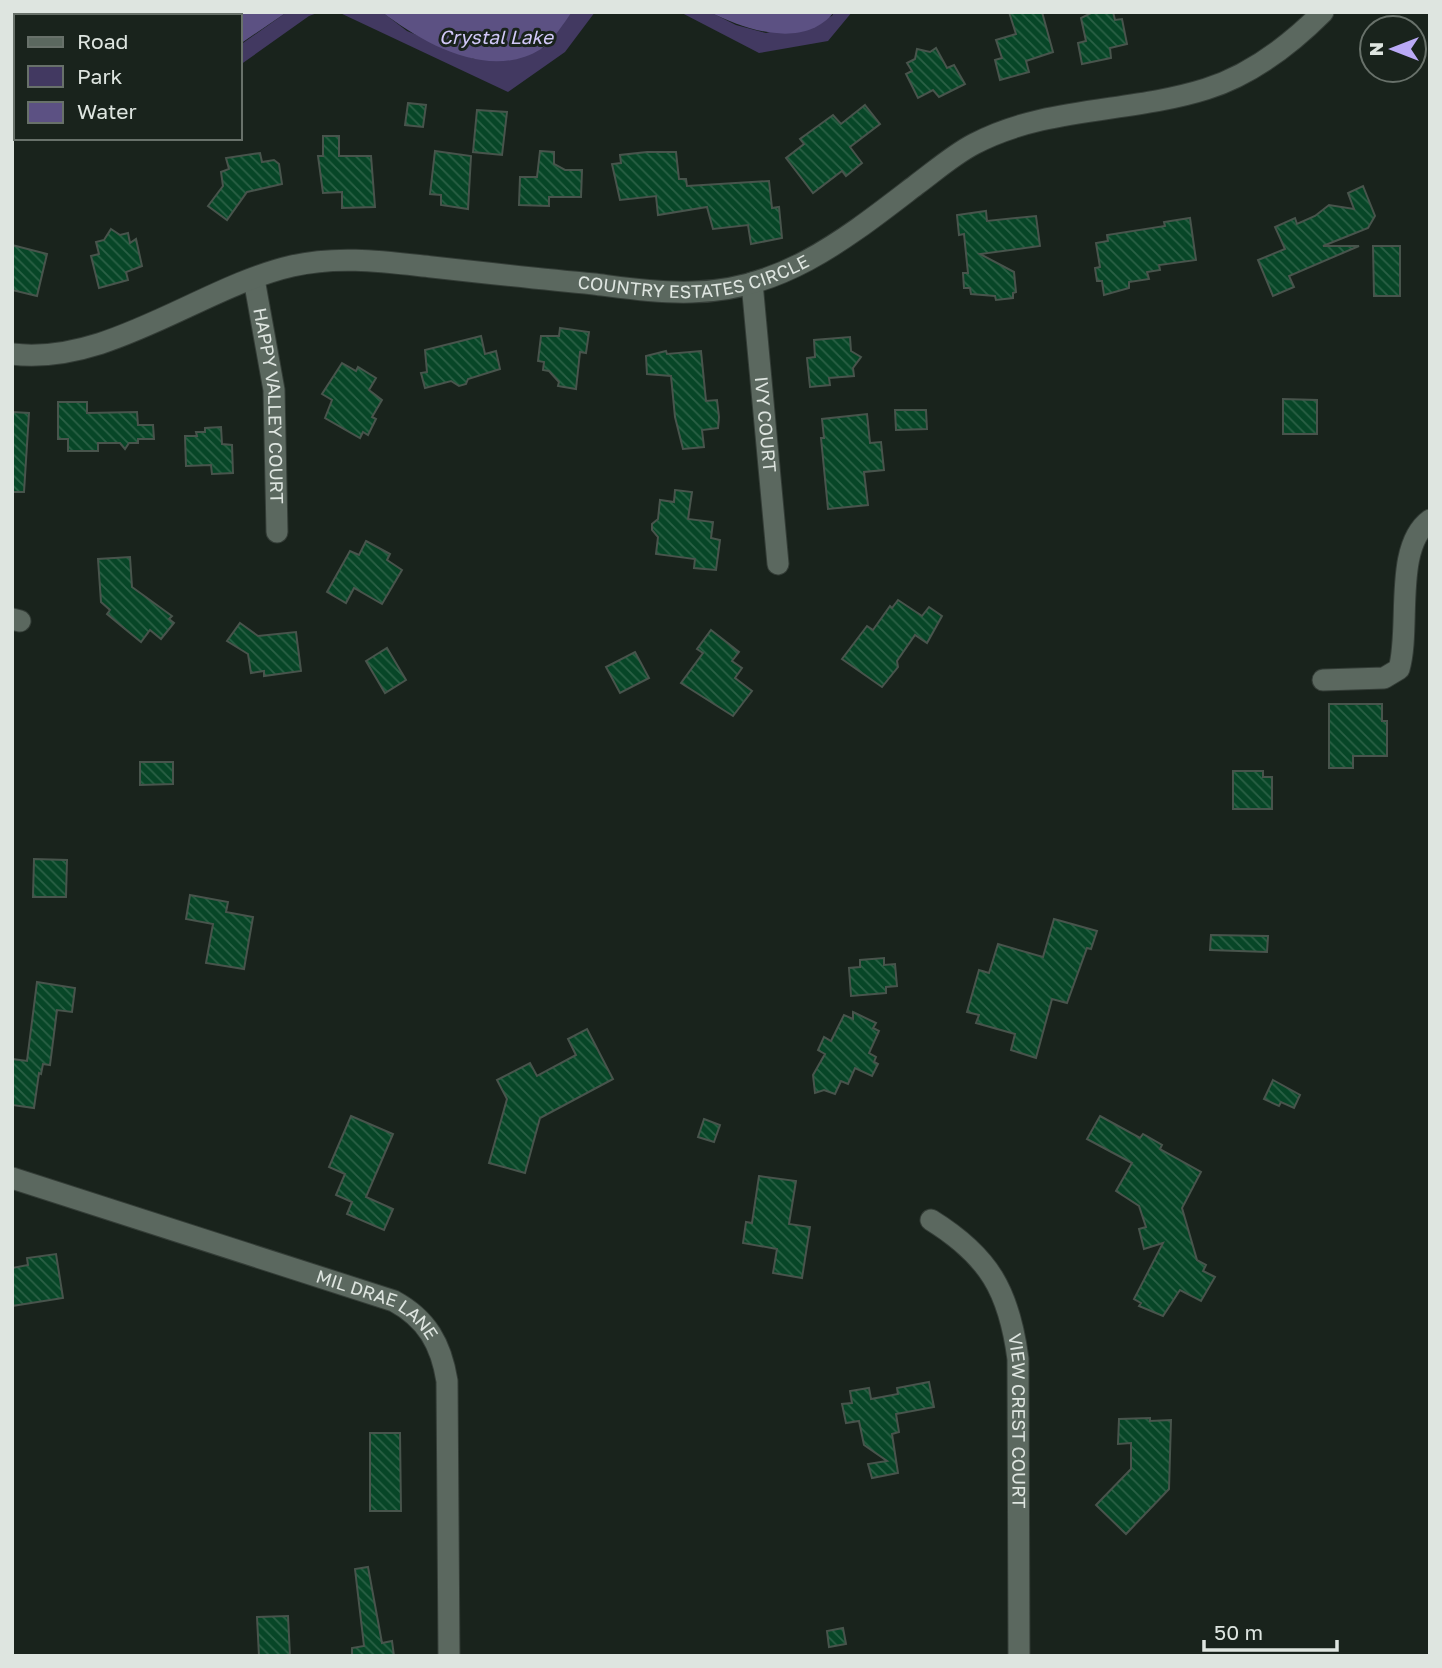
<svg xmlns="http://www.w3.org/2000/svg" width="1442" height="1668" font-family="'Golos Text',sans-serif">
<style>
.green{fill:#423961}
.water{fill:#5c5183}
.building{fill:url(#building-back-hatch);stroke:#48544c;stroke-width:2}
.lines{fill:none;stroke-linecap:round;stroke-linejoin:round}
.minor-casing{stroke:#343d37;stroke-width:23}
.minor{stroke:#5b685f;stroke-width:21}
.labels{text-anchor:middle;stroke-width:6;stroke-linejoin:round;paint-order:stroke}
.street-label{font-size:18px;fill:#dee5e0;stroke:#19231c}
.water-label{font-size:19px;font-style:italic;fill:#d2c9f9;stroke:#19231c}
</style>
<defs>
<pattern id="building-back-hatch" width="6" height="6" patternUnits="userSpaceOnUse" patternTransform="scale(1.75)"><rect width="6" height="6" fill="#074627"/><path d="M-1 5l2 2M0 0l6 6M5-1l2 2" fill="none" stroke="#2b6146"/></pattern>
</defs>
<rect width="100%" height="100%" fill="#19231c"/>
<g class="green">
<polygon points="287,12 320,12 309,16 240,65 240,45"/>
<polygon points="338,12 382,12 407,31 474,59 543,48 572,12 595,12 565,52 508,92"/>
<polygon points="680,12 710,12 736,25 766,33 832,16 834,12 852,12 828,41 759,53"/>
</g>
<g class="water">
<polygon points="12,12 287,12 240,44 240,16 16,16 16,99 12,97"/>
<path d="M382 12H572C563 24 553 41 541 49 490 81 424 44 382 12Z"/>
<path d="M710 12H834C804 50 745 30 710 12Z"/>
</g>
<g class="building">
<polygon points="1009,12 1042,12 1053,52 1026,61 1029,72 1000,80 995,60 1002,58 996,40 1016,34"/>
<polygon points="1093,12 1113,12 1115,20 1122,19 1127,44 1110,48 1111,58 1082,64 1078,43 1086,41 1081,18"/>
<polygon points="936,48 947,68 954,65 965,84 939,97 933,90 918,98 906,74 912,71 907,63 915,59 917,49 930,52"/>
<polygon points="408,103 426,105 423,127 405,125"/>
<polygon points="865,105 880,124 850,147 862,163 846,176 842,171 813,193 786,158 804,144 800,139 833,115 841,124"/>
<polygon points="477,110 507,112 502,155 473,152"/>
<polygon points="323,136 339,136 339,156 371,156 375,207 342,208 342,192 323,193 318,156 323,156"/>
<polygon points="435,151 471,156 468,209 441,205 441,195 430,194"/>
<polygon points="540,151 554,152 554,164 565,170 582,170 581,197 549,197 549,206 519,205 520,177 537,177"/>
<polygon points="647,152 676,152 679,179 686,179 687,186 769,181 772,208 779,207 782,238 751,244 748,225 713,229 707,207 658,215 656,196 620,200 612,164 621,163 620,155"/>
<polygon points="260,153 262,162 274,160 279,164 282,184 247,192 227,220 208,206 223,186 221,172 229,169 226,158"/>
<polygon points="1363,186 1375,216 1368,228 1323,246 1359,246 1289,276 1294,287 1273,296 1258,260 1285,249 1275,227 1295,218 1297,224 1315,216 1329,205 1354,209 1348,193"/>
<polygon points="986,211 987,221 1036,216 1040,246 980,254 1014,272 1016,292 1013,293 1013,298 996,300 995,296 971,294 970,288 964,288 963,273 968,273 964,234 959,235 957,215"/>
<polygon points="1190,218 1196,260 1159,265 1160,270 1147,272 1149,279 1129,282 1129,288 1104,295 1102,281 1097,281 1095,268 1100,267 1096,243 1108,241 1107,235 1165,226 1164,222"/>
<polygon points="111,229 120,235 128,233 130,243 136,239 142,266 126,272 128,280 99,288 91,256 99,254 96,242 104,240"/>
<polygon points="12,245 47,254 37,296 12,290"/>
<polygon points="1373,246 1400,246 1400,296 1374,296"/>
<polygon points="560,328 589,332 586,353 580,352 576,389 558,386 559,382 549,371 543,370 544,362 538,361 541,336 559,336"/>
<polygon points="481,336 485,354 496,351 500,369 468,379 466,384 459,386 451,381 425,388 421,373 427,372 425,350"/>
<polygon points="850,337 851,351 861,357 853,368 854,376 829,378 830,385 810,387 807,358 815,357 814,340"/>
<polygon points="666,351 667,354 701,351 706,401 717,400 719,417 718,428 702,430 704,447 683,449 675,417 671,376 647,374 646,356"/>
<polygon points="342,363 356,371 358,367 376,378 369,390 382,400 372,417 376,419 368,435 363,432 360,438 325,418 332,400 322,394"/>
<polygon points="1283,399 1317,400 1317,434 1283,434"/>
<polygon points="58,402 87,402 87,413 137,412 138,425 153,425 154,439 138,439 138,443 129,443 125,449 120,443 98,443 98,451 68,451 68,439 58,439"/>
<polygon points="895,410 926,410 927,429 896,430"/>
<polygon points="12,412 29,413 24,492 12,492"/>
<polygon points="867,414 870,443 881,442 884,470 864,472 868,505 828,509 821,438 824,438 822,419"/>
<polygon points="221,427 222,444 232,445 233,473 212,474 211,465 186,466 185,436 197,436 196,432 205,432 205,428"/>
<polygon points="675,490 692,492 688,519 713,522 711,538 720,540 716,570 694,568 695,559 656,554 658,537 652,530 652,524 658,519 660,500 674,502"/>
<polygon points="366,541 390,554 387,560 402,570 382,604 354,588 346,603 327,592 350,551 359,555"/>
<polygon points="130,557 132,587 172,616 169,619 174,623 161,639 150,630 141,642 107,614 110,610 101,602 98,559"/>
<polygon points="898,600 922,616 929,607 942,616 927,643 915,635 897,661 898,667 882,687 842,659 867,626 873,630 890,606 892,608"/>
<polygon points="240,623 258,636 296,632 301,671 264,676 264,671 251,673 248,654 227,641"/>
<polygon points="711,630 739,652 732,661 742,668 735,678 752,691 733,716 681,683 703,653 697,649"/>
<polygon points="387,648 406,680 385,693 366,661"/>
<polygon points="635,652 649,678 620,693 606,667"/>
<polygon points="1329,704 1382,704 1382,721 1387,721 1387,756 1353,756 1353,768 1329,768"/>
<polygon points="140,762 173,762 173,784 140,785"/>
<polygon points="1233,771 1263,771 1263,777 1272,777 1272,809 1233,809"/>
<polygon points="34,859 67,860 66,897 33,897"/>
<polygon points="190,895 228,902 226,912 253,917 244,969 206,963 213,924 186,919"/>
<polygon points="1054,919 1097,931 1091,949 1087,948 1067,1003 1052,999 1036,1058 1011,1050 1015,1034 976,1023 979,1015 967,1012 979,970 989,973 998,944 1043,957"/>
<polygon points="1211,935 1268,936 1267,952 1210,950"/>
<polygon points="884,958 884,965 895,964 897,986 886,987 886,993 851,996 849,968 860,967 860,960"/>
<polygon points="37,982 75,988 72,1012 57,1010 50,1065 43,1064 41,1074 39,1073 34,1108 12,1105 12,1059 27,1061"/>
<polygon points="853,1012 876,1023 873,1028 879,1031 869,1053 876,1057 874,1062 878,1064 872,1076 855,1068 848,1084 841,1081 835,1094 824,1090 815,1093 813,1075 825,1054 818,1050 824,1037 831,1041 844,1015 853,1019"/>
<polygon points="587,1029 613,1079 540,1118 525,1173 489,1163 507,1099 497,1080 530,1063 537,1076 576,1055 568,1039"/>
<polygon points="1273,1080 1300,1095 1294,1108 1281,1102 1279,1106 1264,1099"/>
<polygon points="351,1116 393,1134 366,1197 393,1209 384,1230 347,1214 352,1202 336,1195 345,1174 329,1167"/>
<polygon points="1100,1116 1140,1138 1143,1134 1162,1145 1160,1149 1201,1172 1182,1208 1197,1260 1206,1265 1203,1271 1215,1277 1201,1301 1180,1290 1163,1316 1139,1306 1141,1303 1134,1299 1163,1243 1144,1249 1139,1229 1146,1227 1139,1206 1116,1191 1132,1163 1087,1139"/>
<polygon points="704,1119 720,1125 714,1142 698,1137"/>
<polygon points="759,1176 796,1181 789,1224 810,1227 802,1278 773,1273 777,1249 743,1243 746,1222 752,1223"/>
<polygon points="56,1254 63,1298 12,1306 12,1268 28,1265 27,1258"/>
<polygon points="929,1382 934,1407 896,1414 899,1432 892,1434 898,1473 872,1478 868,1464 887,1461 864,1445 859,1421 846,1423 842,1404 852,1403 850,1391 869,1388 871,1399 898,1394 897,1388"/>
<polygon points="1150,1418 1150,1421 1171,1420 1169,1489 1126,1534 1096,1505 1131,1469 1131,1443 1118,1444 1119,1419"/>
<polygon points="370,1433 400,1433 401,1511 370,1511"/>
<polygon points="368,1567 382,1643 392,1641 394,1656 352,1656 352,1648 364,1646 355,1569"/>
<polygon points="288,1616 290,1656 259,1656 257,1617"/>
<polygon points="843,1628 846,1644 829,1647 827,1631"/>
</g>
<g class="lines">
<defs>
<g id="minor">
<path id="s1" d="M254 279 274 390 277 532"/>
<path id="s2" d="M752 283 778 564"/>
<path id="s3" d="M12 354C108 366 201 287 292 266 339 255 386 262 432 267 486 273 540 279 594 284 626 288 659 293 692 292 782 291 848 237 916 185 935 171 953 155 974 144 1046 106 1130 113 1206 89 1251 75 1290 45 1323 12"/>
<polyline points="12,619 20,621"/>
<path d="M1323 680 1384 678 1399 669C1411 628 1393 547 1430 520"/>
<path id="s4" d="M12 1178 394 1301C427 1319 441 1344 447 1381L449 1656"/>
<path id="s5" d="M931 1220C989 1256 1009 1291 1018 1359L1019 1656"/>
</g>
</defs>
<use href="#minor" class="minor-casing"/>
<use href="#minor" class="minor"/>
</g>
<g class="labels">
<g class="street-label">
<text dy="6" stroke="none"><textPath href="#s3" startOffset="702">COUNTRY ESTATES CIRCLE</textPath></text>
<text dy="6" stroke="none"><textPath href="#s1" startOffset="128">HAPPY VALLEY COURT</textPath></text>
<text dy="6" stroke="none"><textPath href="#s2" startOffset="142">IVY COURT</textPath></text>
<text dy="6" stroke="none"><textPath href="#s4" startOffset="388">MIL DRAE LANE</textPath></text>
<text dy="6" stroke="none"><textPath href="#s5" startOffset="233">VIEW CREST COURT</textPath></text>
</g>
<g class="water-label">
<text x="496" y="44">Crystal Lake</text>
</g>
</g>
<rect width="1442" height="1668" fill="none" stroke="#dee5e0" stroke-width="28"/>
<rect x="14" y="14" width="228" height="126" fill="#19231c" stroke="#68716a" stroke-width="2"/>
<rect x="28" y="37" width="35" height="10" fill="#5b685f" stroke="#68716a" stroke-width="2"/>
<text x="77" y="49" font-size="21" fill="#dee5e0">Road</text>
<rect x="28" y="66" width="35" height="21" fill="#423961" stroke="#68716a" stroke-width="2"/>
<text x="77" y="84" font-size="21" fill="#dee5e0">Park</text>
<rect x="28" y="102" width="35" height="21" fill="#5c5183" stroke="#68716a" stroke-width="2"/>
<text x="77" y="119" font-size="21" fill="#dee5e0">Water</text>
<g transform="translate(1393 49) rotate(270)"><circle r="33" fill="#19231c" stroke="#68716a" stroke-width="2"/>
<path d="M0-5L12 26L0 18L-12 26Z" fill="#baaaf6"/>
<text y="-10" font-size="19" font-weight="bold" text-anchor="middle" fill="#dee5e0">N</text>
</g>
<path d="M1204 1640v10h133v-10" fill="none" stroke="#dee5e0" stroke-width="3.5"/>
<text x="1214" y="1640" font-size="21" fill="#dee5e0" stroke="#19231c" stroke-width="5" paint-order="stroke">50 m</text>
</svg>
